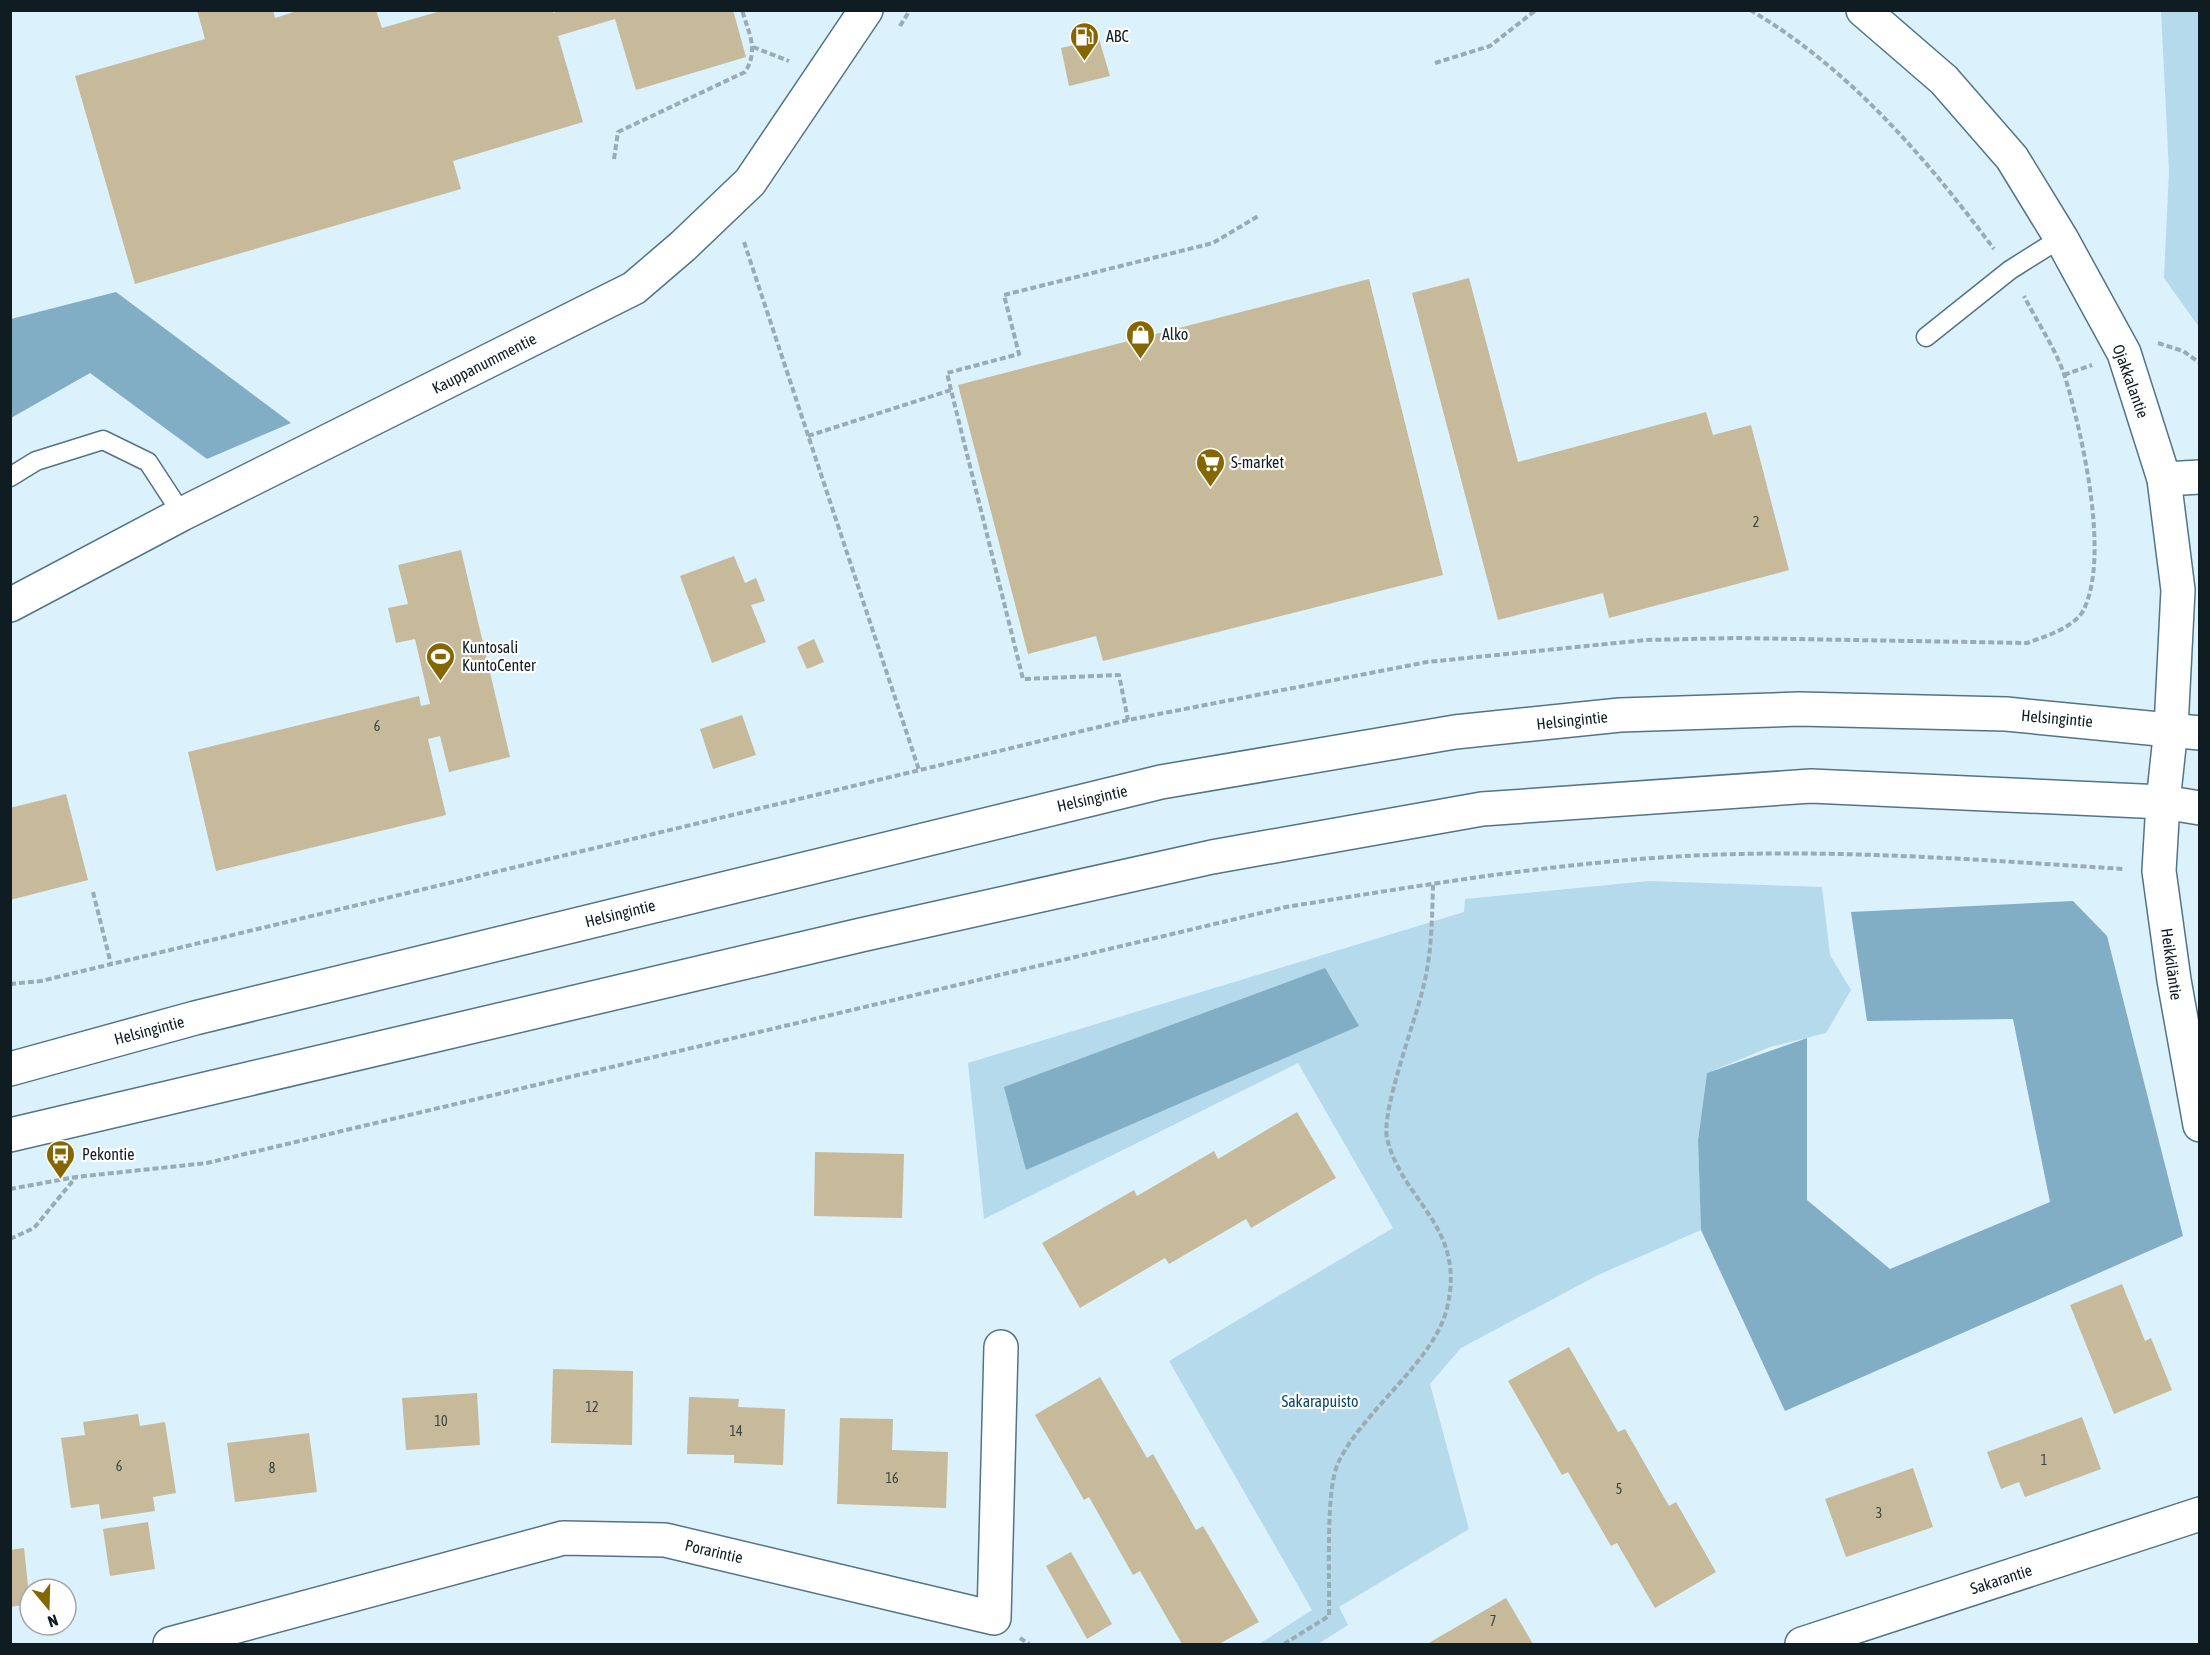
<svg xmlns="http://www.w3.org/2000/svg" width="2210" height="1655" font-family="'Asap Condensed',sans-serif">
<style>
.green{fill:#b5daec}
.forest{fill:#81aec4}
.building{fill:#c7ba9a}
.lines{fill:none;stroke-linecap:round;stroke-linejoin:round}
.lane-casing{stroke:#537484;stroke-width:21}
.street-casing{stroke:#537484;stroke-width:36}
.secondary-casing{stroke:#537484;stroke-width:36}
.path{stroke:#99acb5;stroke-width:4;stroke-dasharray:6 3;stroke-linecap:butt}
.lane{stroke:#fff;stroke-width:18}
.street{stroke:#fff;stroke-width:33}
.secondary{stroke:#fff;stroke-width:33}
.labels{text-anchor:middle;stroke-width:4.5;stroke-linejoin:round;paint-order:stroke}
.number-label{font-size:14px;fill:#3d4441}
.poi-label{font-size:16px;fill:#0f1d23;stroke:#fff;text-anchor:start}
.street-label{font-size:16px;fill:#0f1d23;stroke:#fff}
.park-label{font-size:16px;fill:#0c4a61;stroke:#fff}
</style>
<rect width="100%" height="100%" fill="#dbf1fb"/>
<g class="green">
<polygon points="2161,11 2199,11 2199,327 2164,278 2169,171"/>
<polygon points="1649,881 1822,887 1830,955 1851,990 1826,1033 1770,1047 1707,1073 1698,1140 1701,1230 1598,1275 1461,1348 1430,1384 1469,1529 1339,1607 1348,1625 1318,1644 1259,1644 1312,1610 1169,1361 1393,1228 1298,1063 984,1219 968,1063 1464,912 1465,899"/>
</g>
<g class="forest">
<polygon points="116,292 291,423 207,459 90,373 11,418 11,319"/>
<polygon points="2073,901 2107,936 2183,1236 1785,1411 1701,1230 1698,1140 1707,1073 1807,1038 1807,1200 1890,1269 2050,1202 2013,1019 1867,1021 1851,912"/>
<polygon points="1325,968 1359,1026 1026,1170 1004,1087"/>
</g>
<g class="building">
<polygon points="197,10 273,10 275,18 300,10 376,10 382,28 444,10 553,10 553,13 561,10 733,10 746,57 636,90 615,19 558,36 583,122 453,161 461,189 135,284 75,76 205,39"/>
<polygon points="1099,39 1110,76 1069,86 1061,48"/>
<polygon points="1469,278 1518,462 1706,412 1713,435 1751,425 1789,570 1609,618 1603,593 1498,620 1412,293"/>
<polygon points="1369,279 1443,575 1103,661 1096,636 1028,654 958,385"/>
<polygon points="461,550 510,757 449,772 440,736 428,739 446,815 216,871 188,752 419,696 421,706 430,704 415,639 396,643 388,608 408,604 398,565"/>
<polygon points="734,556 745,583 756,578 765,601 751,605 766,642 712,663 680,576"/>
<polygon points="814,639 824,662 807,669 797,647"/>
<polygon points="742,715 756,755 713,769 700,729"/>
<polygon points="66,794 88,880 10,900 10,808"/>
<polygon points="1297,1112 1336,1178 1251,1228 1246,1219 1169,1264 1165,1258 1080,1308 1042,1243 1134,1190 1137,1196 1214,1151 1218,1159"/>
<polygon points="815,1152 904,1154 902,1218 814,1216"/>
<polygon points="2122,1284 2145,1341 2151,1338 2172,1390 2114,1414 2070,1305"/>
<polygon points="1569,1347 1618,1432 1625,1429 1669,1506 1676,1502 1716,1572 1655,1608 1617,1543 1611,1546 1568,1472 1562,1475 1508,1381"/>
<polygon points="553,1369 633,1371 632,1445 551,1443"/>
<polygon points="1100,1377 1147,1458 1153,1454 1196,1530 1203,1526 1259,1622 1219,1644 1182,1644 1140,1571 1133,1575 1089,1497 1084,1500 1035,1415"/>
<polygon points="477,1393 480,1445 406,1450 402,1398"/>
<polygon points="689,1397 739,1399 738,1407 785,1409 783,1465 734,1463 734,1455 687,1454"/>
<polygon points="138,1414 140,1426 165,1422 176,1493 153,1497 155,1511 101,1519 99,1504 71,1508 61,1438 85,1435 83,1422"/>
<polygon points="2082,1417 2101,1469 2025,1497 2019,1482 2001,1489 1987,1452"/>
<polygon points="840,1418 893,1419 892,1450 948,1452 946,1508 837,1504"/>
<polygon points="309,1433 317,1492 235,1502 227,1443"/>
<polygon points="1913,1468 1933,1527 1846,1557 1825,1499"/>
<polygon points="148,1522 155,1569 110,1576 103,1529"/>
<polygon points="24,1548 30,1604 10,1607 10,1550"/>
<polygon points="1071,1552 1112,1624 1087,1639 1046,1566"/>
<polygon points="1506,1598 1533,1644 1427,1644"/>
</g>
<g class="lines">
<defs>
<g id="lane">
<polyline points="1926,337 2010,270 2061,238"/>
<polyline points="10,477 36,461 103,440 148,462 182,514"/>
</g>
<g id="street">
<polyline points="10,605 182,514 634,288 683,246 750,182 866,10"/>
<polyline points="2163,802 2159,871 2174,980 2200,1125"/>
<polyline points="170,1644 563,1538 665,1540 994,1618 1001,1347"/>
<polyline points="1802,1644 2200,1514"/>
</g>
<g id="secondary">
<polyline points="1863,10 1944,80 2012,158 2061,238 2124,353 2164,479 2178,590 2171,728 2163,802"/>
<polyline points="2164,479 2200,477"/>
<polyline points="10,1069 195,1018 1161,782 1455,732 1620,715 1799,709 2006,714 2200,733"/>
<polyline points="10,1135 861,935 1212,857 1482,809 1811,786 2163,802 2200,808"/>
</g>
</defs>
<use href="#lane" class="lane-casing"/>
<use href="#street" class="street-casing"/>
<use href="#secondary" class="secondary-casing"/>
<g class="path">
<path d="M1750 10C1849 68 1926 158 1994 249"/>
<polyline points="900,26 910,10"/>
<polyline points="753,47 789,61"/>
<polyline points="1435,63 1490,46 1536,10"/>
<path d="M614 159 618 132 745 72C759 50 749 34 742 10"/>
<polyline points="744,242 919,770"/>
<polyline points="2158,343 2183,351 2200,363"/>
<polyline points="2064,375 2092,365"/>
<polyline points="951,390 947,373 1019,354 1004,295 1213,243 1260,215"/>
<polyline points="808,436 951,390 1023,679 1119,675 1128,720"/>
<polyline points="93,892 111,964"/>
<path d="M10 984 41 981 1128 720 1427 662 1646 640 1737 638 2027 643C2044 637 2076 627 2084 609 2110 555 2082 433 2065 377 2056 349 2037 322 2024 296"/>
<path d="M10 1189 76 1177 207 1163 1286 907C1436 883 1587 857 1740 854 1868 851 1997 861 2124 869"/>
<polyline points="10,1239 34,1228 76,1177"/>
<polyline points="1020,1638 1029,1644"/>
<path d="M1284 1644 1329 1616C1330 1580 1325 1492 1338 1463 1364 1409 1434 1362 1447 1308 1467 1226 1402 1202 1387 1138 1381 1111 1416 1019 1423 988 1432 954 1432 918 1433 884"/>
</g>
<use href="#lane" class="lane"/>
<use href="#street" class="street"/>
<use href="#secondary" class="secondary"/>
</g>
<defs>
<symbol id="fuel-pin" viewBox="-11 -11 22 30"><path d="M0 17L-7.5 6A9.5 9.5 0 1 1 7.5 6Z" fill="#856600" stroke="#fff"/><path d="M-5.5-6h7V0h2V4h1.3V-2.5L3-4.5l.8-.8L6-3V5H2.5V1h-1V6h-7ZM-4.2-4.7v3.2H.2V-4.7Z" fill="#fff"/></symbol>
<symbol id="shop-pin" viewBox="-11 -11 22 30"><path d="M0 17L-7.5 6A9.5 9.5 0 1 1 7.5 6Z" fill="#856600" stroke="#fff"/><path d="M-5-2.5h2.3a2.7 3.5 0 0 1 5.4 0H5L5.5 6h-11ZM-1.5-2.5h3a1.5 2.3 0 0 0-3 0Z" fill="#fff"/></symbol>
<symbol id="supermarket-pin" viewBox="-11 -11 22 30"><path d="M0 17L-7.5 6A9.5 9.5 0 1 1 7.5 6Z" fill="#856600" stroke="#fff"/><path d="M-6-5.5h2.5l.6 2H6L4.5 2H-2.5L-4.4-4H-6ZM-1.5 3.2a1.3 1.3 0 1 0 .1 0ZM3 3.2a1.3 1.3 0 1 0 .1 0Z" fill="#fff"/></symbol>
<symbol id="stadium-pin" viewBox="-11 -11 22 30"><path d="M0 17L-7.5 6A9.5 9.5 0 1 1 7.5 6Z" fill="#856600" stroke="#fff"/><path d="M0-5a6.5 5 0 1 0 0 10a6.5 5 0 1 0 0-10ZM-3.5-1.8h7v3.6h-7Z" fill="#fff"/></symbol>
<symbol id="bus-pin" viewBox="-11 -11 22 30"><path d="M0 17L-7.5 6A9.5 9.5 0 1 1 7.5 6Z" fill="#856600" stroke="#fff"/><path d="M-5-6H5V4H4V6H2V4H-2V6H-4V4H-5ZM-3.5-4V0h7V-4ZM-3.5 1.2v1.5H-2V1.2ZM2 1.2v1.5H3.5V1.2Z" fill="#fff"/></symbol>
</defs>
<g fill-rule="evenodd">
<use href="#fuel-pin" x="1068" y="20" width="33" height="45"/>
<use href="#shop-pin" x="1124" y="318" width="33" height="45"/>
<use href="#supermarket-pin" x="1194" y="446" width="33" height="45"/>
<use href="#stadium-pin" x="424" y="640" width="33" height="45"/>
<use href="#bus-pin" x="44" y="1138" width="33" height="45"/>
</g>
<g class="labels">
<g class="number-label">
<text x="1756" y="527">2</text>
<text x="377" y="731">6</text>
<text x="592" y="1412">12</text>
<text x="441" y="1426">10</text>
<text x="736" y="1436">14</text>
<text x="2044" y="1465">1</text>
<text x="119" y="1471">6</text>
<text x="272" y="1473">8</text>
<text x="892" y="1483">16</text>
<text x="1619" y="1494">5</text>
<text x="1879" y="1518">3</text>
<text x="1493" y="1626">7</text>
</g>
<g class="poi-label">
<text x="1106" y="42">ABC</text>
<text x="1162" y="340">Alko</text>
<text x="1231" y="468">S-market</text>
<text x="462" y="653">Kuntosali<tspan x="462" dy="18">KuntoCenter</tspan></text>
<text x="82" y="1160">Pekontie</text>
</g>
<g class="street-label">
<text transform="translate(484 363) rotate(-27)" y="6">Kauppanummentie</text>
<text transform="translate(2131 381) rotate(70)" y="6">Ojakkalantie</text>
<text transform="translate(2057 718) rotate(5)" y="6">Helsingintie</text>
<text transform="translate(1572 720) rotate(-6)" y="6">Helsingintie</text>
<text transform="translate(1092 798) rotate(-13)" y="6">Helsingintie</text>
<text transform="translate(620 913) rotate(-14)" y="6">Helsingintie</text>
<text transform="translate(2172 964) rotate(82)" y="6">Heikkiläntie</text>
<text transform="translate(149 1030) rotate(-15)" y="6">Helsingintie</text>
<text transform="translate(714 1551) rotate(13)" y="6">Porarintie</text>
<text transform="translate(2001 1579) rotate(-18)" y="6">Sakarantie</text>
</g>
<g class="park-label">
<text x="1320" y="1407">Sakarapuisto</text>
</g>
</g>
<rect width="2210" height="1655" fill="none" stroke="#0f1d23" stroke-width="24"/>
<g transform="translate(48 1607) rotate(161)"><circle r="28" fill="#ffffff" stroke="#9fa5a7" stroke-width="1.5"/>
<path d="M0-4.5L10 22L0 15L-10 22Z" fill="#856600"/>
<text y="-9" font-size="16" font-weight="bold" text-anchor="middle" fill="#0f1d23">N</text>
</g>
</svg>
